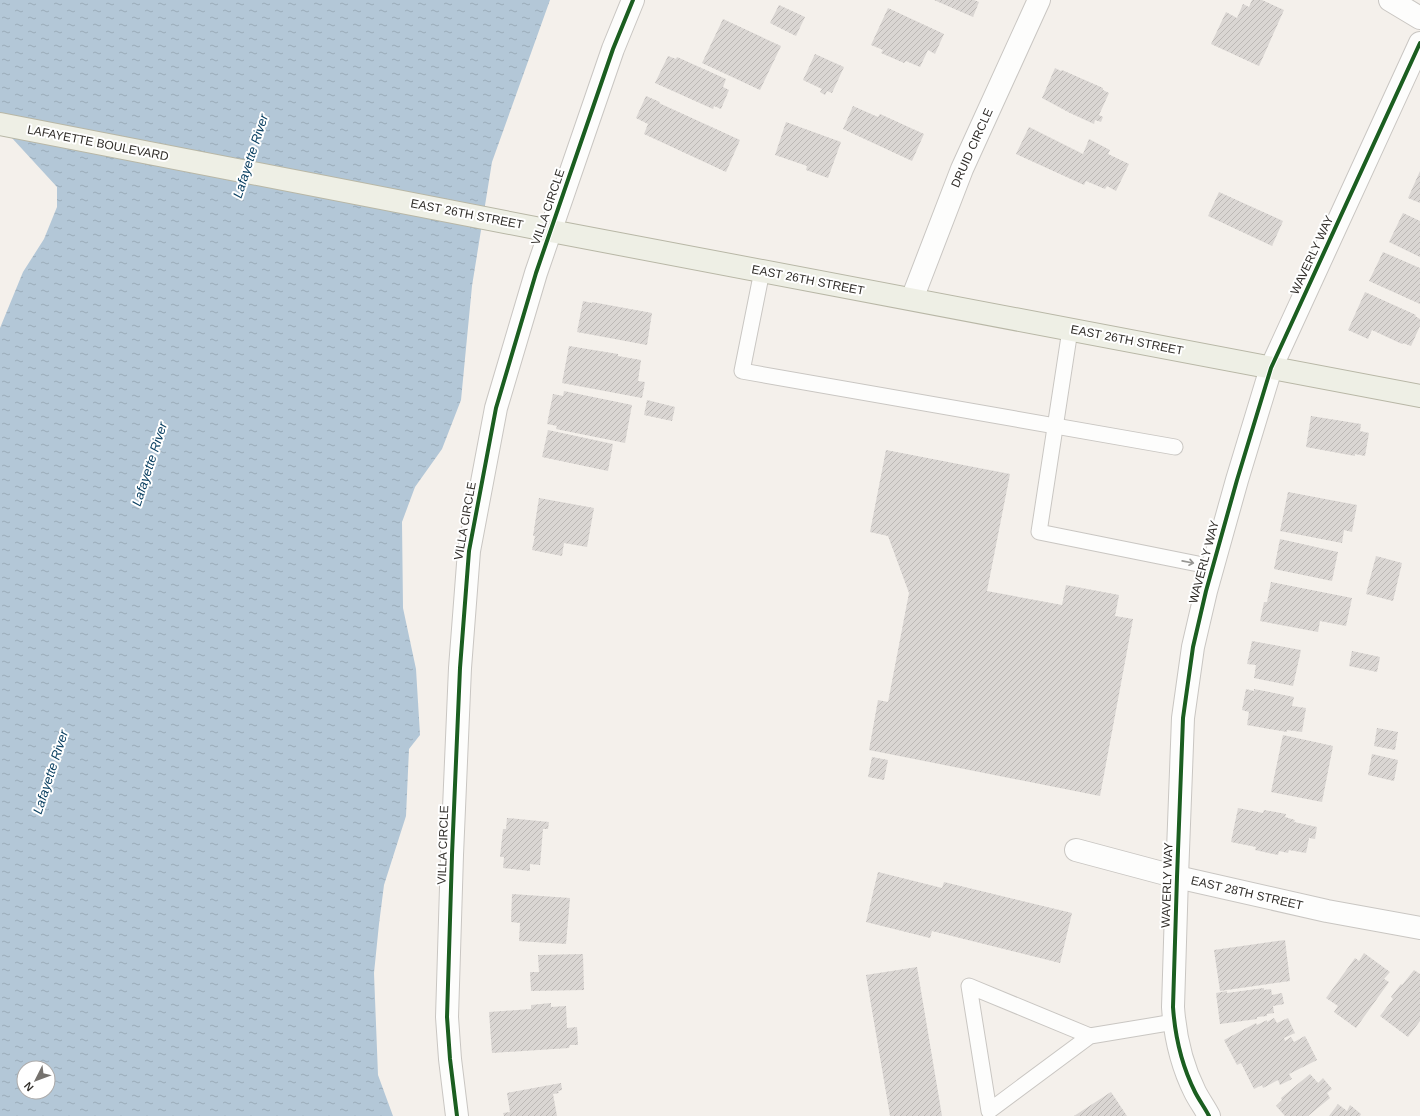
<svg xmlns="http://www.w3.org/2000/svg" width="1420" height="1116" font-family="Arial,sans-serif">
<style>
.water{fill:url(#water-ripples);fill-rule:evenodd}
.building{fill:url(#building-hatch)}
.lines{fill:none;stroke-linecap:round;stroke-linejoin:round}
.service-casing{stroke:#c9c6c2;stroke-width:17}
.minor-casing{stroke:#c9c6c2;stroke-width:24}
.primary-casing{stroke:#b8b7a6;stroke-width:24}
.service{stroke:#fdfdfc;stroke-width:15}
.minor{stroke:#fdfdfc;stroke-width:22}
.primary{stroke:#eeefe5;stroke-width:22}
.cycleway-casing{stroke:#fff;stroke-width:6}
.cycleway{stroke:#1b5e20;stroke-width:4}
.oneway{stroke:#979693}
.labels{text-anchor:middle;stroke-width:4;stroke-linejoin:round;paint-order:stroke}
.street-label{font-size:12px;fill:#312e2a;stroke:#fff}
.water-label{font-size:13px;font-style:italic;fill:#083e60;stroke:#fff}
</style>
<defs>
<pattern id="water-ripples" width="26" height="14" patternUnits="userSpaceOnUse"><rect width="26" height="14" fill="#b3c7d7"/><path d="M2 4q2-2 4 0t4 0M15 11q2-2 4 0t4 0" fill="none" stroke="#9aabb9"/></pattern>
<pattern id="building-hatch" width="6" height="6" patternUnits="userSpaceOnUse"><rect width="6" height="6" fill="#dad6d3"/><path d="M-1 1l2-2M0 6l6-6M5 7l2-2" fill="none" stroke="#bcb8b5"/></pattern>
</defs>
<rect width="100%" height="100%" fill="#f4f0eb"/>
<path class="water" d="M0 0H550L492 162 472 286 461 400 442 449 415 487 402 522 403 608 416 669 420 735 409 749 406 816 384 885 379 924 374 973 378 1075 393 1116H0V328L23 272 44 239 57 207V187L0 125ZM24 1068H48V1092H24Z"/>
<g class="building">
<polygon points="934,0 974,0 979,2 973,17"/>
<polygon points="1252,0 1262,0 1284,10 1259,66 1211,44 1226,12 1237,18 1243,4 1249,7"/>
<polygon points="779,5 805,17 796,36 770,23"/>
<polygon points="888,8 944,34 935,54 928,50 920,67 906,61 904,63 881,53 883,50 871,45"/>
<polygon points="723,19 781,46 760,90 702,63"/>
<polygon points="815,54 844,67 832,93 827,91 825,95 820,92 822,89 803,80"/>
<polygon points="668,56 676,59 677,57 726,79 723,87 729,90 721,109 714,106 713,109 655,83"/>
<polygon points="1055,68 1061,71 1062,70 1103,88 1103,90 1109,93 1099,115 1103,117 1101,122 1095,120 1094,124 1070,113 1042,98"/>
<polygon points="646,96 660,102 659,103 740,140 726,172 644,134 648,124 636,118"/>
<polygon points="853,106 878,117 880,114 924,134 912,161 843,129"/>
<polygon points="786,122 841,142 828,178 806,170 807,166 775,155"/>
<polygon points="1029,127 1083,154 1089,139 1110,150 1108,154 1129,164 1116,191 1107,186 1105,189 1086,181 1084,185 1016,154"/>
<polygon points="1420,171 1420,203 1408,198"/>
<polygon points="1219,192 1283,221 1272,246 1208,216"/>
<polygon points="1403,213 1420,221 1420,257 1389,242"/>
<polygon points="1383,252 1420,268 1420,304 1369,281"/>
<polygon points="1365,292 1416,315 1415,316 1420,319 1420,326 1411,346 1403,343 1402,344 1372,330 1368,339 1348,330"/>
<polygon points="583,301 592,303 592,302 652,313 647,345 577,332"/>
<polygon points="569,346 618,354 618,356 641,360 638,381 645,382 642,398 562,383"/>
<polygon points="564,391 632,405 625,443 556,429 557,426 547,424 553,394 563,396"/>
<polygon points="647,400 675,407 672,421 644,415"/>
<polygon points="1311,416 1361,424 1360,431 1369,433 1365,456 1355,454 1355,456 1306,447"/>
<polygon points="548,430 613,444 608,471 542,457"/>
<polygon points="886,450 1010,474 987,591 1062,605 1066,585 1119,595 1115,616 1133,619 1100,796 869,750 878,700 888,702 909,593 888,536 870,532"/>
<polygon points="1288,492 1357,505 1352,532 1344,530 1342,543 1280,531"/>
<polygon points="539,498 594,508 587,547 564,543 562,556 532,550 535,536 533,536"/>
<polygon points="1280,539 1338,552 1332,581 1274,569"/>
<polygon points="1376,556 1402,563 1393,601 1366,594"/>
<polygon points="1271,582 1352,598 1346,626 1320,621 1318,632 1260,621 1264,602 1267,602"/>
<polygon points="1252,641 1301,650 1293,686 1254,678 1256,665 1247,664"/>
<polygon points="1352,651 1380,657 1377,672 1349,666"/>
<polygon points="1246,689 1254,691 1254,689 1294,697 1292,706 1306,708 1302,732 1287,730 1287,732 1247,725 1249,712 1242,710"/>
<polygon points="1377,728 1398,732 1395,750 1374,746"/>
<polygon points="1283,735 1333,746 1322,802 1271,792"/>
<polygon points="1372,754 1398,760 1394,781 1368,775"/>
<polygon points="872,757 888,760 884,780 868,777"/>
<polygon points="1238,808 1263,813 1264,810 1286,814 1285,817 1295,820 1294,822 1317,827 1315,839 1309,838 1306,853 1289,850 1288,853 1279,851 1278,855 1255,850 1256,847 1231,842"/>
<polygon points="507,818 549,822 548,829 543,829 540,865 530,864 530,871 503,868 504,857 500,857 503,829 506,829"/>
<polygon points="878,872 942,888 944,882 1072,913 1060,963 932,931 930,938 866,922"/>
<polygon points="512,894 570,898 566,944 519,941 520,923 511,922"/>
<polygon points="1285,940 1290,981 1220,991 1214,950"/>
<polygon points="1364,953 1390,972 1384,979 1389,982 1356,1028 1334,1012 1338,1006 1326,998 1355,958 1359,961"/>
<polygon points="583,954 584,990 531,991 530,972 539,972 538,955"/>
<polygon points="917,967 942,1116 890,1116 866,975"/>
<polygon points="1414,970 1420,974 1420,1021 1408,1037 1380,1016 1393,999 1391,997 1401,984 1402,985"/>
<polygon points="1264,988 1264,990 1271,989 1272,995 1282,993 1284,1004 1273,1006 1274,1013 1267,1014 1267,1016 1257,1017 1257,1019 1220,1024 1216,993 1227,991 1227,993"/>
<polygon points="551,1003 551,1007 566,1006 567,1028 577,1027 578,1045 570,1045 569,1048 492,1053 489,1012 531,1009 531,1005"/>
<polygon points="1274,1018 1277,1023 1288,1018 1295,1033 1284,1038 1285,1041 1291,1037 1294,1042 1305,1036 1317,1060 1289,1074 1292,1079 1280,1085 1278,1080 1263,1088 1262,1085 1254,1089 1241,1063 1237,1065 1224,1040 1256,1023 1257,1025 1267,1020 1267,1022"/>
<polygon points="1310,1074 1318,1083 1323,1078 1332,1089 1327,1093 1330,1098 1308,1116 1285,1116 1276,1106 1282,1100 1281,1098"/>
<polygon points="561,1083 562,1090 558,1091 559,1093 553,1094 557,1116 504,1116 503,1113 510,1112 507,1093"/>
<polygon points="1111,1092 1127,1116 1074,1116"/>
<polygon points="1338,1104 1347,1111 1350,1105 1361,1114 1360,1116 1329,1116"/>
</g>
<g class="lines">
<defs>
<g id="service">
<polyline points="762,271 742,371 1175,447"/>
<polyline points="1070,330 1039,532 1213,567"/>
<polyline points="1090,1036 969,986 989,1111 1090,1036 1174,1022"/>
</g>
<g id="minor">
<polyline points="1390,0 1420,18"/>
<polyline points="912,299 962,169 1039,0"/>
<polyline points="1076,850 1177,877 1327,911 1420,928"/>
<polyline points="457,1116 450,1059 447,1017 452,855 460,668 469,551 496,408 536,273 613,49 633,0"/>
<path d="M1209 1116C1205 1108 1199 1100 1195 1092 1182 1066 1175 1036 1173 1007L1177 877 1183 718 1193 647 1206 591 1237 480 1271 368 1420 43"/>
</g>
<polyline id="primary" points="0,124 551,231 1420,396"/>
</defs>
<use href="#service" class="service-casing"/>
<use href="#minor" class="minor-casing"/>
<use href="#primary" class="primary-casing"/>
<use href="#service" class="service"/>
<use href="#minor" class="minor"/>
<use href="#primary" class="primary"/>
<defs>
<g id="cycleway">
<polyline points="457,1116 450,1059 447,1017 452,855 460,668 469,551 496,408 536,273 613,49 633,0"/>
<path d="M1209 1116C1205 1108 1199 1100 1195 1092 1182 1066 1175 1036 1173 1007L1177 877 1183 718 1193 647 1206 591 1237 480 1271 368 1420 43"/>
</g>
</defs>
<use href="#cycleway" class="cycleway-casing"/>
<use href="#cycleway" class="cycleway"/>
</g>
<defs><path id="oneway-shaft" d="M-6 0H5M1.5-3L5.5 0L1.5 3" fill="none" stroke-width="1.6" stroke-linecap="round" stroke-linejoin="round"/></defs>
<use class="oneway" href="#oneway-shaft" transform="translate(1188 562) rotate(11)"/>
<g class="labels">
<g class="street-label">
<text transform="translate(98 143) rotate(11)" y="4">LAFAYETTE BOULEVARD</text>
<text transform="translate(972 148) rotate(-66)" y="4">DRUID CIRCLE</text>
<text transform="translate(548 207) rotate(-71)" y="4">VILLA CIRCLE</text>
<text transform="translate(467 214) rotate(11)" y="4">EAST 26TH STREET</text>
<text transform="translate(1312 255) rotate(-65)" y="4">WAVERLY WAY</text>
<text transform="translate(808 280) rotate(11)" y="4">EAST 26TH STREET</text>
<text transform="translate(1127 340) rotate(11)" y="4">EAST 26TH STREET</text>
<text transform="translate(465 521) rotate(-80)" y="4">VILLA CIRCLE</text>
<text transform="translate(1204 562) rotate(-75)" y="4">WAVERLY WAY</text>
<text transform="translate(443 845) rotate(-88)" y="4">VILLA CIRCLE</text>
<text transform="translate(1167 885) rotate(-88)" y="4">WAVERLY WAY</text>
<text transform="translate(1247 893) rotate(13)" y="4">EAST 28TH STREET</text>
</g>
<g class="water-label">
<text transform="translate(250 156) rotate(-72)" y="5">Lafayette River</text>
<text transform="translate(149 464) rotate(-72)" y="5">Lafayette River</text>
<text transform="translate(50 772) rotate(-72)" y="5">Lafayette River</text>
</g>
</g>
<g transform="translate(36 1080) rotate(228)"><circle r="19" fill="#ffffff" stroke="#adabaa"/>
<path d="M0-3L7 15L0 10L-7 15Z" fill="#75726e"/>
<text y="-6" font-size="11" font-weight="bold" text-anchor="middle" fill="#312e2a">N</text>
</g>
</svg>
